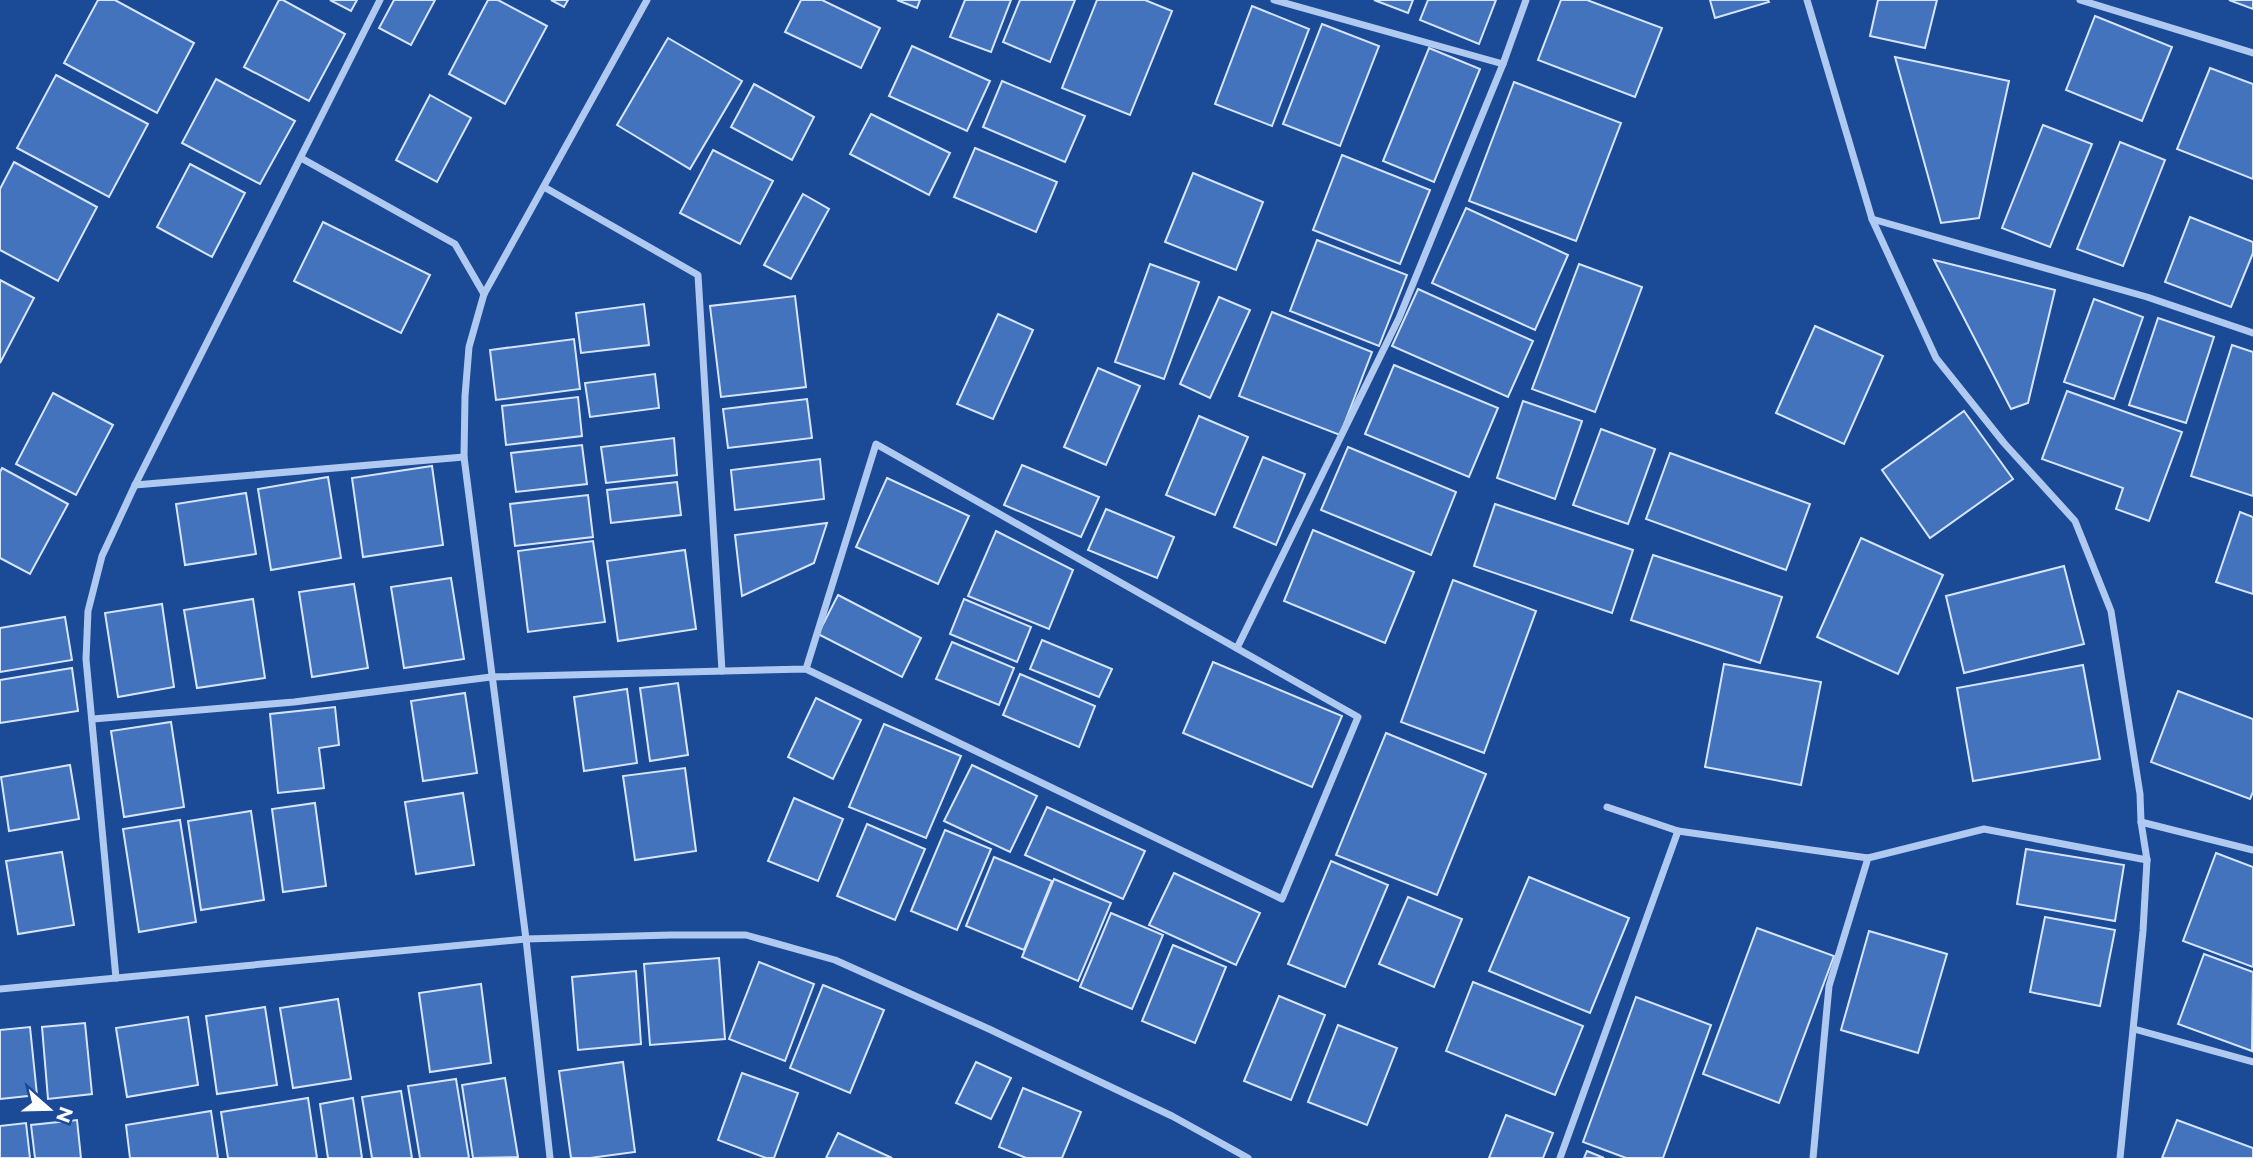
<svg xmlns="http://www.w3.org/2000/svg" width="2253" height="1158" font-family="Montserrat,sans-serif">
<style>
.building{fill:#4473be;stroke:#d7e5fb;stroke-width:2}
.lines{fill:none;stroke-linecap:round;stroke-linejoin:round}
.street{stroke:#b0c9f0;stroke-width:7}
</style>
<rect width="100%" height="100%" fill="#1b4a97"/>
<g class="building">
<polygon points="98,0 115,0 194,43 157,113 64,63"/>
<polygon points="279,0 283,0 345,34 309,101 244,67"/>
<polygon points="330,0 357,0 351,11"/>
<polygon points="394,0 435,0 411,45 379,28"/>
<polygon points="488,0 498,0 547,26 505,104 449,74"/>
<polygon points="551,0 568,0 564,7"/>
<polygon points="801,0 822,0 880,28 861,68 785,32"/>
<polygon points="897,0 920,0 917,8"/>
<polygon points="965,0 1011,0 991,52 950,37"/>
<polygon points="1020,0 1075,0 1050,62 1003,42"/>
<polygon points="1097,0 1145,0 1172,11 1130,115 1062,88"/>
<polygon points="1374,0 1413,0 1408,13"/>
<polygon points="1428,0 1496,0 1479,44 1420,20"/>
<polygon points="1561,0 1587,0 1662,28 1635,97 1538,60"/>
<polygon points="1710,0 1768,0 1769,2 1715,18"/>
<polygon points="1878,0 1937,0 1925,48 1870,36"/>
<polygon points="2229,0 2253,0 2253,9"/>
<polygon points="1252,6 1309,29 1272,126 1215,104"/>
<polygon points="2095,16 2172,47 2142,121 2066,90"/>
<polygon points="1322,24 1379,46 1340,146 1283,124"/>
<polygon points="668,38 742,81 690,169 617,125"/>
<polygon points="912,46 990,81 967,131 889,96"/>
<polygon points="1429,48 1480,69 1434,182 1383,161"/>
<polygon points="1895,57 2009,81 1979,218 1941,223"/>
<polygon points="2210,68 2253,84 2253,179 2177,149"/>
<polygon points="56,75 148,124 109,197 17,148"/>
<polygon points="216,79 295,121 260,184 182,143"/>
<polygon points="1002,81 1085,116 1065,162 983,127"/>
<polygon points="1514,82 1621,123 1576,241 1469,201"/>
<polygon points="754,84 814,117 792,160 731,127"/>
<polygon points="430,95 471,118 437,182 396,160"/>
<polygon points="871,114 950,153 929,195 850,154"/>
<polygon points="2043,125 2092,144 2050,247 2002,228"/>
<polygon points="2120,142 2165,160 2123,266 2077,249"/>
<polygon points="975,148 1057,182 1036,232 954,197"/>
<polygon points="713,150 773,181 740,244 680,213"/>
<polygon points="1342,155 1430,190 1400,264 1313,230"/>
<polygon points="14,162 97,207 58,281 0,250 0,189"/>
<polygon points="190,164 245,193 212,257 157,227"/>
<polygon points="1193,173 1263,202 1236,270 1165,242"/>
<polygon points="803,194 829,209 791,279 764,265"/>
<polygon points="1466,208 1568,255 1535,330 1432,283"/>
<polygon points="2190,217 2253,242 2253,253 2231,307 2165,282"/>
<polygon points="323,222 430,275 401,333 294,281"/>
<polygon points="1317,240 1407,275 1379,346 1290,311"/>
<polygon points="1934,260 2055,290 2028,403 2011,409"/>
<polygon points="1150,264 1199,282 1164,379 1115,362"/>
<polygon points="1579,264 1642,287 1595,412 1532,389"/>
<polygon points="0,280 34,298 0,363"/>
<polygon points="1418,289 1533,341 1508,397 1392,346"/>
<polygon points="795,296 806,387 721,397 710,306"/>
<polygon points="1219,297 1250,310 1210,398 1180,384"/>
<polygon points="2094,299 2143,317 2114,399 2064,382"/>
<polygon points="644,304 649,345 581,353 576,313"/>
<polygon points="1272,312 1372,352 1340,435 1239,396"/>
<polygon points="998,314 1033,330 993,419 957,404"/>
<polygon points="2158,318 2214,337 2186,423 2129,405"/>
<polygon points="1815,326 1883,356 1844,444 1776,413"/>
<polygon points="574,339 580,389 496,400 490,350"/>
<polygon points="2232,345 2253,352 2253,496 2191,476"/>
<polygon points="1394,365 1498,408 1469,477 1365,434"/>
<polygon points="1098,368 1140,386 1106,465 1064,447"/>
<polygon points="655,374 659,408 590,417 585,383"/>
<polygon points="2067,391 2182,432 2149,521 2116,509 2123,488 2042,459"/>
<polygon points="53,393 113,425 76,495 16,464"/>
<polygon points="578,397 582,436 506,445 502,406"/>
<polygon points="807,399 812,438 728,448 723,409"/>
<polygon points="1523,401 1582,421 1555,499 1497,478"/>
<polygon points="1964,411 2013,479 1930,538 1882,470"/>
<polygon points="1199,416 1248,437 1215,515 1166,495"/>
<polygon points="1601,429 1655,449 1628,524 1573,505"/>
<polygon points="674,438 677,475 606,483 601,447"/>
<polygon points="582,445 587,484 516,492 511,453"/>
<polygon points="1348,447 1456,492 1431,555 1321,510"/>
<polygon points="1670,453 1810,504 1786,570 1646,519"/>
<polygon points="1263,457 1305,474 1276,545 1234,527"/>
<polygon points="820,459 824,499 735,510 731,470"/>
<polygon points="1022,465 1099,497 1081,537 1004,505"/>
<polygon points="432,466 443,545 363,557 352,478"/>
<polygon points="2,468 68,504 30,574 0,558 0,472"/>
<polygon points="328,477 341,558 271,570 258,489"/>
<polygon points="887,478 969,516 938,584 856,547"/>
<polygon points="677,482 681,515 611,523 607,490"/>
<polygon points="246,493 256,554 185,565 176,504"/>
<polygon points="588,495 593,537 515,546 510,504"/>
<polygon points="1495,504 1633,550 1612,613 1474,566"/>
<polygon points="1106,509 1174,537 1157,578 1088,550"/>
<polygon points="2240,512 2253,517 2253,594 2216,582"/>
<polygon points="827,523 814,563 742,596 735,535"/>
<polygon points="1313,530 1414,572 1385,643 1284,601"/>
<polygon points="996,531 1073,570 1049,629 968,596"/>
<polygon points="1861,538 1943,575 1898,674 1817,637"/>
<polygon points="593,541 605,622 528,632 518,551"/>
<polygon points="685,550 696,629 618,641 607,561"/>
<polygon points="1653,555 1782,597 1760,663 1631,620"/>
<polygon points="2064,566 2084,644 1964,673 1946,596"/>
<polygon points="451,578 464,659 404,668 391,587"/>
<polygon points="1453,580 1536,611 1484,753 1401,722"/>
<polygon points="354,584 368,668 312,677 299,592"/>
<polygon points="838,595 921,638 902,677 818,634"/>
<polygon points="253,599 265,678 197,688 184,610"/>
<polygon points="964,599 1031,627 1017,662 950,634"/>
<polygon points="162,604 174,687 118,697 105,613"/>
<polygon points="65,617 72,660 0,672 0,628"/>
<polygon points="1042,640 1112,669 1099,697 1030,669"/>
<polygon points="952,642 1014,668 999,705 936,679"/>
<polygon points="1213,662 1342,716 1312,787 1183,733"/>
<polygon points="1724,664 1821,682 1801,785 1705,767"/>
<polygon points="2083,665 2100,759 1973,781 1957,688"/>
<polygon points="72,668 78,711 0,723 0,680"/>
<polygon points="1020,674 1095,706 1079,747 1003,715"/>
<polygon points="678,683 688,755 650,761 640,688"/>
<polygon points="627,689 637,763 584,771 574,697"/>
<polygon points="2178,691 2253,719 2253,792 2250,799 2151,762"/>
<polygon points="465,693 477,773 423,781 411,701"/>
<polygon points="816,698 861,720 833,779 788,757"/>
<polygon points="335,707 339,745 319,748 324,788 278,793 270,714"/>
<polygon points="171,722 184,807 124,817 111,731"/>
<polygon points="884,724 961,756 926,838 849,807"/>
<polygon points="1386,733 1486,774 1437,895 1336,855"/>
<polygon points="70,765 79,819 9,831 1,777"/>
<polygon points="972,765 1037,796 1010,852 944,821"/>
<polygon points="685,768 696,851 635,860 623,776"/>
<polygon points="463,793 474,865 416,874 405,802"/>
<polygon points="794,798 843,819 818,881 768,861"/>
<polygon points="315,803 326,886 283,892 272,809"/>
<polygon points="1047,807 1145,851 1123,899 1025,855"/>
<polygon points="251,811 264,900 201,910 188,821"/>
<polygon points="180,820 196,922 139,932 123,829"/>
<polygon points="867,824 925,849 895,920 837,896"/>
<polygon points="945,830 991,849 957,930 911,911"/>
<polygon points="2026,849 2124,865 2115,921 2017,904"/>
<polygon points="62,852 74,925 18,934 6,861"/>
<polygon points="2216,853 2253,867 2253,967 2183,941"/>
<polygon points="994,857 1052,881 1024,950 966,926"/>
<polygon points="1331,861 1388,885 1345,987 1288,964"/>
<polygon points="1174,873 1260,913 1236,965 1149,925"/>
<polygon points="1529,877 1629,918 1590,1013 1489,971"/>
<polygon points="1054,879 1111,903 1078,981 1022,957"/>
<polygon points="1408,897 1462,919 1434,987 1379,964"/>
<polygon points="1111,913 1163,935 1132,1009 1080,987"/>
<polygon points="2045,917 2115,930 2100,1006 2030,992"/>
<polygon points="1757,928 1834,956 1779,1103 1703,1074"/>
<polygon points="1869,931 1947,954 1918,1053 1841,1030"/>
<polygon points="1173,945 1226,967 1195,1043 1142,1021"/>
<polygon points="2204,954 2253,972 2252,1051 2178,1024"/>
<polygon points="719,958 725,1039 650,1045 644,964"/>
<polygon points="759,962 814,984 785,1061 729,1039"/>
<polygon points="636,971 641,1044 578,1050 572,977"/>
<polygon points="1473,982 1583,1026 1555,1095 1446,1051"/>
<polygon points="481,984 491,1063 430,1072 419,993"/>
<polygon points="823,985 884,1010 850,1093 790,1068"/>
<polygon points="1279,996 1325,1015 1291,1100 1244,1081"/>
<polygon points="1636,997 1711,1025 1663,1158 1626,1158 1583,1142"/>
<polygon points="338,999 351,1079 293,1088 280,1008"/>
<polygon points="265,1007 277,1085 217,1094 206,1016"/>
<polygon points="188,1017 198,1085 127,1097 116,1028"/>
<polygon points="85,1023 92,1094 48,1099 42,1027"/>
<polygon points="1338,1025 1397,1048 1367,1125 1308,1102"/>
<polygon points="30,1027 37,1095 0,1099 0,1030"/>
<polygon points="623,1062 635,1152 590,1158 571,1158 559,1071"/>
<polygon points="976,1062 1011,1078 991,1119 956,1103"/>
<polygon points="742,1073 798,1093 774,1158 766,1158 718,1140"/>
<polygon points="505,1078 518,1157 473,1158 462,1085"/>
<polygon points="456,1079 469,1158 420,1158 408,1086"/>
<polygon points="1023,1088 1081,1112 1062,1158 1026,1158 999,1147"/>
<polygon points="401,1091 412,1158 372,1158 362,1097"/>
<polygon points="308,1098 317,1158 228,1158 221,1112"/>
<polygon points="353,1098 362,1158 328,1158 320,1104"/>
<polygon points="211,1111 218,1158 130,1158 126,1125"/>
<polygon points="1506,1115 1553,1133 1543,1158 1489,1158"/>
<polygon points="77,1120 81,1158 35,1158 31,1125"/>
<polygon points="2177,1120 2253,1148 2253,1158 2162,1158"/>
<polygon points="26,1123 30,1158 0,1158 0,1126"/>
<polygon points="838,1133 892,1158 826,1158"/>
<polygon points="1587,1151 1604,1158 1584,1158"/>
</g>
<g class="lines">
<g class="street">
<polyline points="1274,0 1503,64"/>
<polyline points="1807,0 1872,219 1936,358 2004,443 2075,521 2111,611 2140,794 2141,822 2147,860 2143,931 2120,1158"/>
<polyline points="2080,0 2253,53"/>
<polyline points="301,158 455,244 484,294"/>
<polyline points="544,187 698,275 722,671"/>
<polyline points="1872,219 2147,297 2253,333"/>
<polyline points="135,485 464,457"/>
<polyline points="1237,648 1399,318 1503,64 1526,0"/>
<polyline points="93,719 294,702 491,677 806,669 876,444 1358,717 1282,899 806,669"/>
<polyline points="1607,807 1678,831 1868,858"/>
<polyline points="2141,822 2253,850"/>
<polyline points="116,978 86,659 88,611 102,556 135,485 380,0"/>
<polyline points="0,989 526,939 671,935 746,935 835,960 989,1029 1172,1116 1248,1158"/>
<polyline points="2134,1029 2253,1062"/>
<polyline points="550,1158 526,939 464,457 465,396 469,347 484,294 647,0"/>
<polyline points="1560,1158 1678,831"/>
<polyline points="1813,1158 1829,986 1868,858 1984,829 2147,860"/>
</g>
</g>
<g transform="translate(49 1109) rotate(110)" stroke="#1b4a97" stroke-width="5" paint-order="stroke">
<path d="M0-5L12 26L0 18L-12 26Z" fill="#ffffff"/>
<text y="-10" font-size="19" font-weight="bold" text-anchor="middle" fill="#ffffff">N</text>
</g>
</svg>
